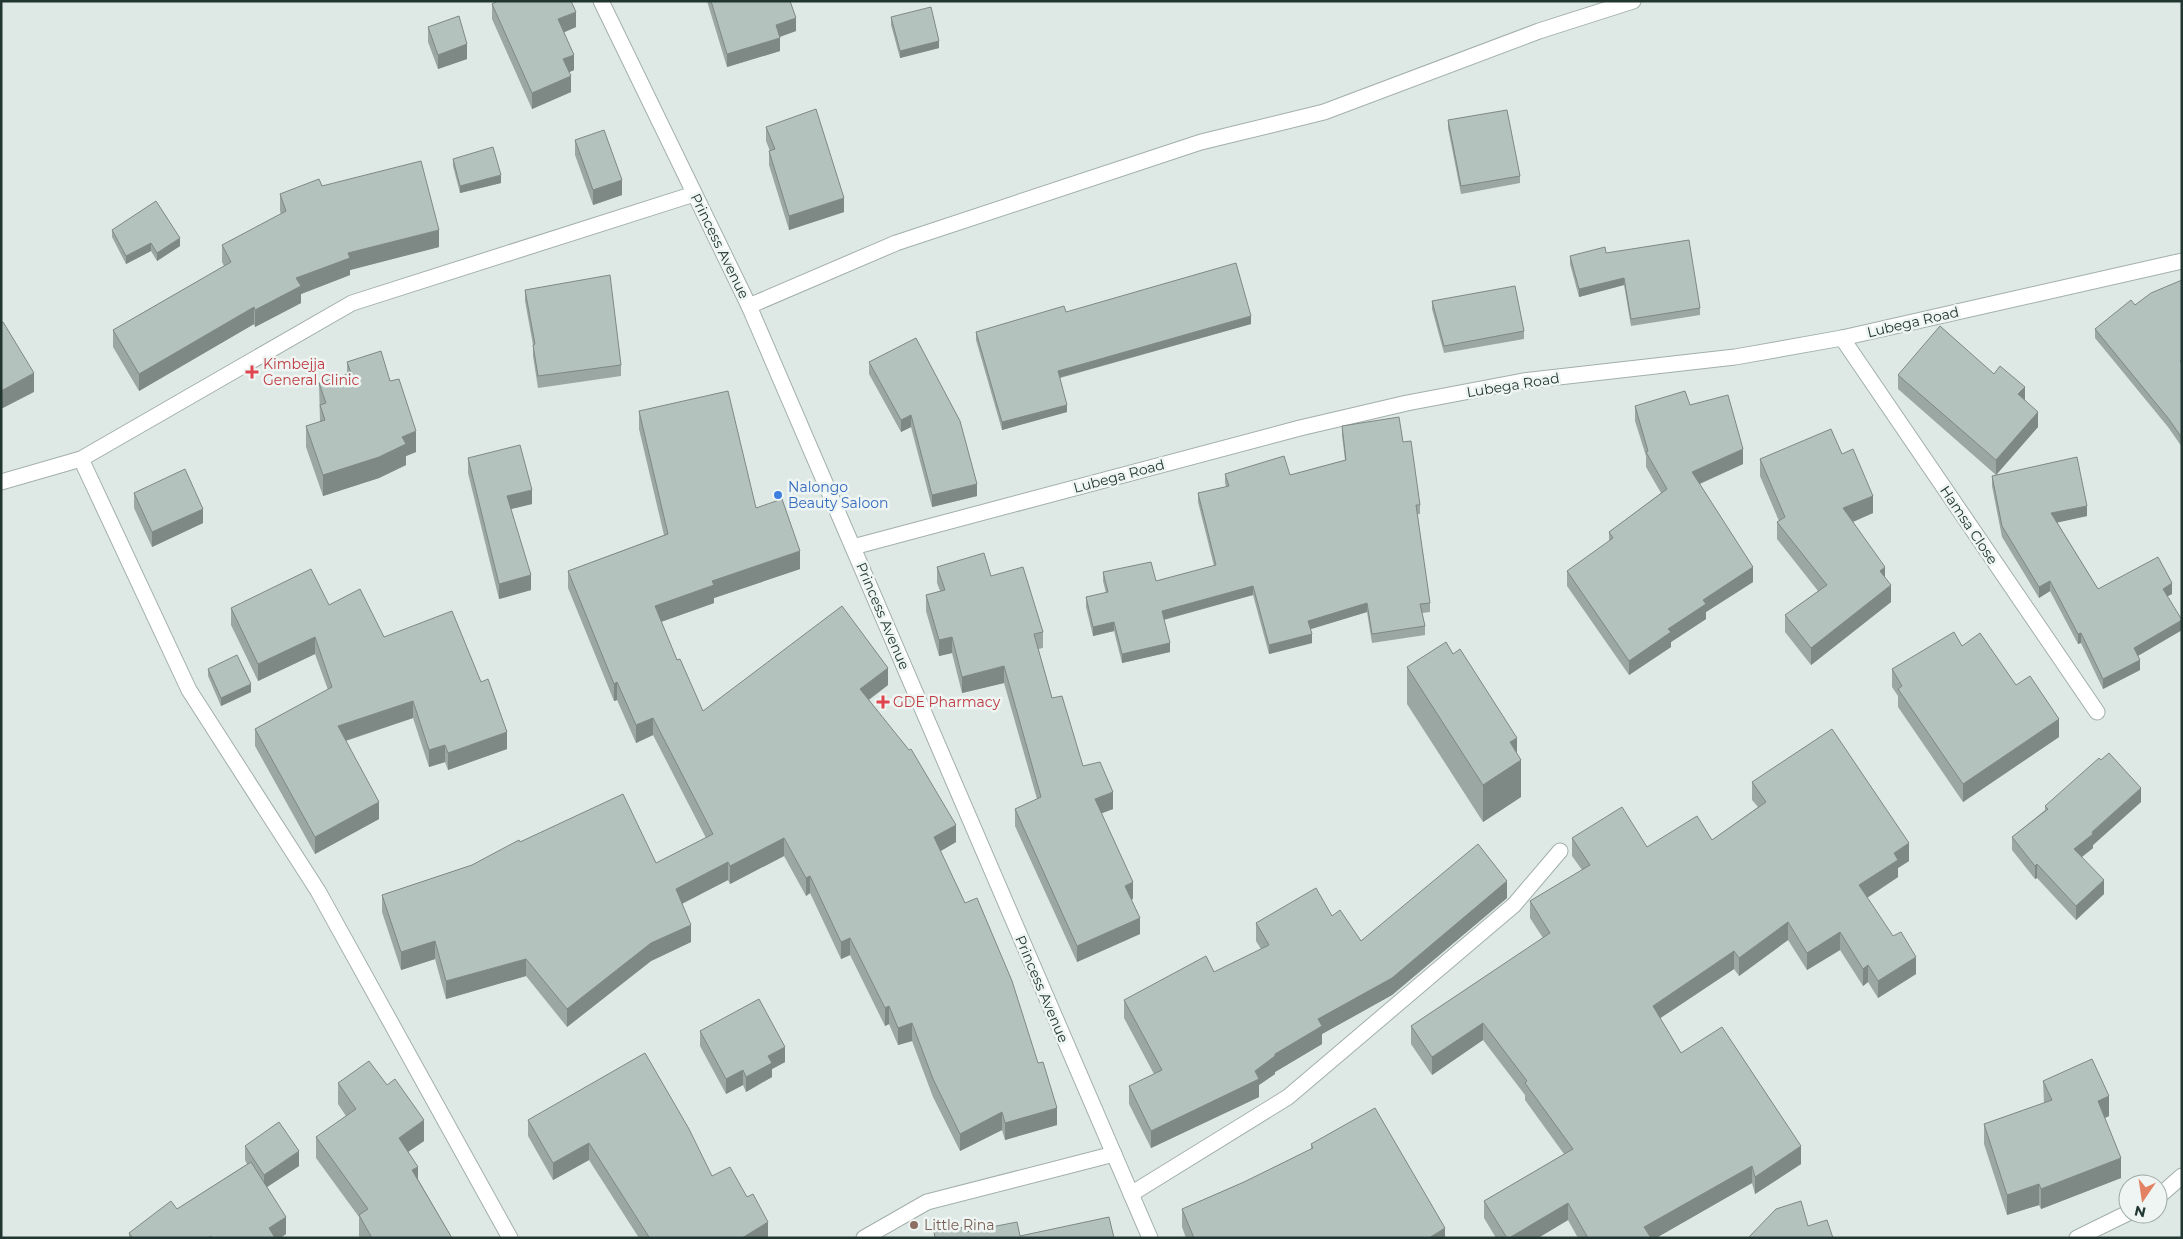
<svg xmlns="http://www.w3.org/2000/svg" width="2183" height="1239" font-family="Montserrat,sans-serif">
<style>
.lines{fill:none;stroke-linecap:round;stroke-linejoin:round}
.minor-casing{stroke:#a2afaa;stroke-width:17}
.minor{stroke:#fff;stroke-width:15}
.wall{fill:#9ba7a3}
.shaded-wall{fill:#7e8884}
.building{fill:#b4c2bd;stroke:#7e8884}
.health-dot{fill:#e0444e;stroke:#eef5f2;stroke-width:2}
.shop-dot{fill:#3f7fe0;stroke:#eef5f2;stroke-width:2}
.education-dot{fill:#8d6e63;stroke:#eef5f2;stroke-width:2}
.labels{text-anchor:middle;stroke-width:5;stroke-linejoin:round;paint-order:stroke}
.street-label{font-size:14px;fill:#213630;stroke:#eef5f2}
.health-label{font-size:14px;fill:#be3a42;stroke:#eef5f2;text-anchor:start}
.shop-label{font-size:14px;fill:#366cbe;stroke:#eef5f2;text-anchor:start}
.education-label{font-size:14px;fill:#785e54;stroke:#eef5f2;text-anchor:start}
</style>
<rect width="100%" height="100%" fill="#dee8e4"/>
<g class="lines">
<defs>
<g id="minor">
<polyline points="601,1 749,306 1150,1238"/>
<polyline points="749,306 896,243 1201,142 1324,112 1539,31 1633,1"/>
<polyline points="1842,338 2097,712"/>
<polyline points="81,459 189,690 318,891 510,1238"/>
<polyline points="1,482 81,459 352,303 694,194"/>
<polyline points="853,547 1300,428 1407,403 1523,381 1735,357 1842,338 2182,261"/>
<polyline points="1131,1194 1288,1097 1514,905 1560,851"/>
<polyline points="2158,1197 2182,1176"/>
<polyline points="864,1238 927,1202 1114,1154"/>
<polyline points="2077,1238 2128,1213"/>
</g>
</defs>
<use href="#minor" class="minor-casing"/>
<use href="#minor" class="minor"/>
</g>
<g class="wall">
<polygon points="707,1 790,1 796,31 780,37 780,51 727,67"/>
<polygon points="492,4 576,27 564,32 574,70 569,72 571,92 532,109 492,19"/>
<polygon points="891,17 939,48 900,58 891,25"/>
<polygon points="428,27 467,59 438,69 428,42"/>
<polygon points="1448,120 1520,176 1520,183 1461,194 1448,128"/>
<polygon points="766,127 844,212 789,230 769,165 769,151 770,151 766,141"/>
<polygon points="575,140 622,195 593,205 575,155"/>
<polygon points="453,159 501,183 460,193 453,166"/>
<polygon points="322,186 439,247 350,270 350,275 301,294 301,303 255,327 254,324 139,391 113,347 113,330 224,266 222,262 222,245 281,214 280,211 280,194"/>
<polygon points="112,230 180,246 157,261 151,251 126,264 112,237"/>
<polygon points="1606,253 1700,308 1700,315 1631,326 1624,285 1579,297 1570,264 1570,256"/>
<polygon points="2182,280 2182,447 2168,427 2095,338 2095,329 2135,305"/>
<polygon points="525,290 621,365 621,376 538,388 533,356 533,345 525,301"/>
<polygon points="1432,301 1524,331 1524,339 1444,353 1432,309"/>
<polygon points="1066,312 1251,324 1060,378 1067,412 1002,430 976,340 976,332"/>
<polygon points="347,362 390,381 416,452 406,456 406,465 379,478 323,496 306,447 306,426 320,422 319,383 347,374"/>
<polygon points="869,362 977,496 932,507 911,427 901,432 869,374"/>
<polygon points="1898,375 2025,400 2038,427 1996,475 2087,516 2057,522 2098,589 2172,594 2167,596 2182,630 2138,656 2140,670 2103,689 2081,643 2078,644 2050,591 2039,598 2002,537 1992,486 1992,476 1996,475 1898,389"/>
<polygon points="1690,405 1743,464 1700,484 1753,582 1706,612 1706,619 1671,642 1671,647 1629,675 1567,586 1567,571 1609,542 1609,532 1661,493 1646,467 1646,456 1635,421 1635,406"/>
<polygon points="639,411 756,508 800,569 714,598 714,603 661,622 677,660 703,711 888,685 869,700 956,842 940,851 1057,1125 1005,1140 1002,1130 960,1151 933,1097 912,1041 898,1045 889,1024 885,1026 850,955 841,959 810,893 806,896 784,856 730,884 728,880 682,903 691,942 651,961 567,1027 526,976 446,999 435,959 401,970 382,912 382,895 472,865 520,842 656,863 706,838 653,735 636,743 617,700 614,701 568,588 568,571 664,535 639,429"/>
<polygon points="1342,426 1403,442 1420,505 1420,514 1417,514 1430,603 1430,612 1422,613 1425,626 1425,635 1372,643 1367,612 1310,629 1312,643 1269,654 1253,595 1164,620 1170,652 1122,663 1114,631 1093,636 1086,607 1086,597 1106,593 1103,581 1103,572 1156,581 1214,566 1198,502 1198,493 1226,487 1225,483 1225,474 1290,475 1345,460 1342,435"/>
<polygon points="1842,454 1873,513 1853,522 1885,578 1891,602 1811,665 1785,632 1785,615 1818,591 1777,539 1777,522 1779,521 1760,476 1760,459"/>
<polygon points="468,458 532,504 511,509 531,590 499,599 468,473"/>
<polygon points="134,493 203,523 152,547 134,508"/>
<polygon points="937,567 991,576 1043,632 1043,648 1038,649 1052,698 1083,766 1113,809 1101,813 1133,899 1131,899 1140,934 1077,962 1015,826 1015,809 1037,799 1004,683 962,693 952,653 939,656 926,611 926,595 940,591 937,583"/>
<polygon points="329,605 384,637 507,749 448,770 445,762 429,767 413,718 346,741 379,819 315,854 255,746 255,729 328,690 315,654 258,681 231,625 231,608"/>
<polygon points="1962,646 2016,685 2059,737 1963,802 1898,707 1898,696 1892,687 1892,669"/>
<polygon points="1453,654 1517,753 1521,797 1483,822 1407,704 1407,667"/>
<polygon points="208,669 251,692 221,706 208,676"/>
<polygon points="1752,782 1909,861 1898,868 1898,877 1867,898 1916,974 1878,998 1868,982 1863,986 1840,950 1807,970 1788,940 1739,976 1734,969 1660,1018 1681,1053 1801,1164 1755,1194 1752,1183 1656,1238 1578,1238 1568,1220 1538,1238 1496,1238 1484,1218 1484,1201 1564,1154 1525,1100 1525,1095 1483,1040 1432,1075 1411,1044 1411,1026 1543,938 1530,918 1530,901 1582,870 1572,856 1572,838 1647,847 1712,840 1758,807 1752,800"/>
<polygon points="2141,802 2093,845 2093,848 2082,857 2104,894 2076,920 2037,878 2035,879 2012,850 2012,837 2045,810 2045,806"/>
<polygon points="1507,898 1392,995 1322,1034 1322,1044 1275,1072 1275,1074 1259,1085 1259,1097 1151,1148 1129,1104 1129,1086 1154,1074 1124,1018 1124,1000 1214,972 1261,949 1256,941 1256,923 1332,916 1361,941"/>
<polygon points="700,1031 785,1062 772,1069 772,1077 746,1092 743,1085 726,1094 700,1046"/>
<polygon points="2043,1081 2109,1116 2105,1118 2121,1178 2041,1209 2039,1205 2007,1215 1984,1144 1984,1124 2044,1103"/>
<polygon points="338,1083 424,1141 408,1152 418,1179 452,1238 360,1238 359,1236 359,1217 316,1158 316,1137 346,1116 338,1104"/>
<polygon points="528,1120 712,1176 768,1238 639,1238 589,1160 553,1180 528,1136"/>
<polygon points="1311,1144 1445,1238 1186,1238 1182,1227 1182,1209 1244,1182 1311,1149"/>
<polygon points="245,1146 299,1166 267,1187 286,1234 280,1238 129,1238 129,1233 177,1209 247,1164 245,1160"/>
</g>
<g class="shaded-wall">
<polygon points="576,12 576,27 558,35 558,19"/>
<polygon points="796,18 796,31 776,38 776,25"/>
<polygon points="780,38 780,51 727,67 727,54"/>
<polygon points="939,41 939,48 900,58 900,51"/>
<polygon points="467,44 467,59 438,69 438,55"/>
<polygon points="574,55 574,70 563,75 563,59"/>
<polygon points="571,76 571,92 532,109 532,93"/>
<polygon points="501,175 501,183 460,193 460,186"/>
<polygon points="622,180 622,195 593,205 593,190"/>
<polygon points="844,198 844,212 789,230 789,216"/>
<polygon points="439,230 439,247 350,270 350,275 301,294 301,303 255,327 255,310 296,278 348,253"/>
<polygon points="180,238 180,246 157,261 157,253"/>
<polygon points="151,243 151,251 126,264 126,256"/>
<polygon points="1624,278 1624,285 1579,297 1579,289"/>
<polygon points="254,307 254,324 139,391 139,374"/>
<polygon points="1251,316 1251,324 1058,378 1058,371"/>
<polygon points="34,373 34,392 1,409 1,391"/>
<polygon points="2025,387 2025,402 2018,394"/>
<polygon points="1067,405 1067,412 1002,430 1002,422"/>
<polygon points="2038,412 2038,427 1996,475 1996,460"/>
<polygon points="911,415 911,427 901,432 901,420"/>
<polygon points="416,431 416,452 406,456 406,465 379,478 323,496 323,475 402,437"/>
<polygon points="1743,449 1743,464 1692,487 1692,472"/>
<polygon points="977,484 977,496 932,507 932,495"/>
<polygon points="532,490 532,504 507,510 507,496"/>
<polygon points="1873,496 1873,513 1843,526 1843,508"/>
<polygon points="2087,506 2087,516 2051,524 2051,513"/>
<polygon points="203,509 203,523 152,547 152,532"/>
<polygon points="800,551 800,569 714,598 714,603 655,624 655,606 712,581"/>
<polygon points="1753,567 1753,582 1706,612 1706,619 1671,642 1671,647 1629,675 1629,661 1703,600"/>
<polygon points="1885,567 1885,584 1880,571"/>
<polygon points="531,575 531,590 499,599 499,584"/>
<polygon points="2050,581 2050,591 2039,598 2039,587"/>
<polygon points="2172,583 2172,594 2163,599 2163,589"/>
<polygon points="1891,585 1891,602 1811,665 1811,648"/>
<polygon points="1253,586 1253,595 1162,620 1162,611"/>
<polygon points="1367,603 1367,612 1308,630 1308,621"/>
<polygon points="2182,620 2182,630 2134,658 2134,648"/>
<polygon points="1114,622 1114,631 1093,636 1093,627"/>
<polygon points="2081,633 2081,643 2078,644 2078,634"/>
<polygon points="1312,634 1312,643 1269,654 1269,645"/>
<polygon points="315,637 315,654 258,681 258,664"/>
<polygon points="952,637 952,653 939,656 939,640"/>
<polygon points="1170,643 1170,652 1122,663 1122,654"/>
<polygon points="2140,660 2140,670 2103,689 2103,679"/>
<polygon points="1004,666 1004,683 962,693 962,677"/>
<polygon points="888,668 888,685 860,706 860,689"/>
<polygon points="617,682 617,700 614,701 614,684"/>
<polygon points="251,684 251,692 221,706 221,698"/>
<polygon points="413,701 413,718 338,743 338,726"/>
<polygon points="653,718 653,735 636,743 636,725"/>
<polygon points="2059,719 2059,737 1963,802 1963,784"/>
<polygon points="507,732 507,749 448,770 448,753"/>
<polygon points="1517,738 1517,763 1521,760 1521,797 1483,822 1483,785 1510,742"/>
<polygon points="445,745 445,762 429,767 429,750"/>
<polygon points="2141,788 2141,802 2093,845 2093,848 2074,863 2074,849"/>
<polygon points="1113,792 1113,809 1095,816 1095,799"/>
<polygon points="379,802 379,819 315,854 315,837"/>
<polygon points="956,825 956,842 934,855 934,837"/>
<polygon points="784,838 784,856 730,884 730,866"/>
<polygon points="1909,843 1909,861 1898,868 1898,877 1859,903 1859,885 1894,853"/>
<polygon points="728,862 728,880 676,907 676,889"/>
<polygon points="2037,864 2037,878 2035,879 2035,866"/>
<polygon points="810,876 810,893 806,896 806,878"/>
<polygon points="2104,880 2104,894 2076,920 2076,906"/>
<polygon points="1507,881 1507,898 1392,995 1322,1034 1322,1044 1275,1072 1275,1074 1259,1085 1259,1097 1151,1148 1151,1131 1255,1071 1318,1019"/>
<polygon points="1133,882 1133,899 1125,902 1125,886"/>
<polygon points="1140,918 1140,934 1077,962 1077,946"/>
<polygon points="1788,922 1788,940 1739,976 1739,958"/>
<polygon points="691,925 691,942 651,961 567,1027 567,1009 651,943"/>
<polygon points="1840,932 1840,950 1807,970 1807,953"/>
<polygon points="850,938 850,955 841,959 841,942"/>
<polygon points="435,941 435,959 401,970 401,952"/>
<polygon points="1734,951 1734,969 1653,1023 1653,1006"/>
<polygon points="1916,957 1916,974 1878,998 1878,981"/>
<polygon points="526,959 526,976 446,999 446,981"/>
<polygon points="1868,965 1868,982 1863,986 1863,969"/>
<polygon points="889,1006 889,1024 885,1026 885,1008"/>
<polygon points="912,1023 912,1041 898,1045 898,1028"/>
<polygon points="1483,1023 1483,1040 1432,1075 1432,1057"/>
<polygon points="785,1047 785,1062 772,1069 772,1077 746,1092 746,1077 768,1056"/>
<polygon points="743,1070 743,1085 726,1094 726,1079"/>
<polygon points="2109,1096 2109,1116 2098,1121 2098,1101"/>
<polygon points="1057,1108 1057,1125 1005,1140 1005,1123"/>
<polygon points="1002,1112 1002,1130 960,1151 960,1134"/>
<polygon points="424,1120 424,1141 399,1158 399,1138"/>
<polygon points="589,1143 589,1160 553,1180 553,1163"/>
<polygon points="1801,1146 1801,1164 1755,1194 1755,1177"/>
<polygon points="299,1151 299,1166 264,1189 264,1175"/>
<polygon points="2121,1158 2121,1178 2041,1209 2041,1189"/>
<polygon points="1752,1166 1752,1183 1656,1238 1644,1238 1644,1227"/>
<polygon points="418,1167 418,1188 412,1170"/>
<polygon points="2039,1184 2039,1205 2007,1215 2007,1195"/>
<polygon points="1568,1203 1568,1220 1538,1238 1509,1238"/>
<polygon points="286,1217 286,1234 280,1238 269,1238 269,1228"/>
<polygon points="768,1222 768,1238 742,1238"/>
<polygon points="1445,1228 1445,1238 1429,1238"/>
</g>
<g class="building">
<polygon points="498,1 571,1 576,12 558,19 574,55 563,59 571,76 532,93 492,4"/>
<polygon points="711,1 790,1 796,18 776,25 780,38 727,54"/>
<polygon points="931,7 939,41 900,51 891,17"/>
<polygon points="459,16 467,44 438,55 428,27"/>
<polygon points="816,109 844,198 789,216 769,151 775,149 766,127"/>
<polygon points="1507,110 1520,176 1461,186 1448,120"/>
<polygon points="604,130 622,180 593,190 575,140"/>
<polygon points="493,147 501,175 460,186 453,159"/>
<polygon points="421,161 439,230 348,253 350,258 296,278 301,286 255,310 254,307 139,374 113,330 231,262 222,245 286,211 280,194 319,179 322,186"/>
<polygon points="156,201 180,238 157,253 151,243 126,256 112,230"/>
<polygon points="1689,240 1700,308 1631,319 1624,278 1579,289 1570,256 1605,247 1606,253"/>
<polygon points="1236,263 1251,316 1058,371 1067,405 1002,422 976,332 1064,306 1066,312"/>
<polygon points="610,275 621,365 538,376 533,345 535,344 525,290"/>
<polygon points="2182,280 2182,360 2180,361 2182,363 2182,438 2168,418 2095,329 2131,300 2135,305 2151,293"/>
<polygon points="1515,286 1524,331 1444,346 1432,301"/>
<polygon points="3,322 34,373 1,391 1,323"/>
<polygon points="1940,326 1994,374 2000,366 2025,387 2018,394 2038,412 1996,460 1898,375"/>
<polygon points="916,338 960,421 977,484 932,495 911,415 901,420 869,362"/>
<polygon points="381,351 390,381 399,379 416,431 402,437 406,444 379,457 323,475 306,426 325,420 320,405 326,403 319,383 351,373 347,362"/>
<polygon points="728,391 756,508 782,499 800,551 712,581 714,585 655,606 677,660 680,659 703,711 842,606 888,668 860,689 909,750 911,749 956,825 934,837 965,903 977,898 1012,981 1038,1063 1043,1062 1057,1108 1005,1123 1002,1112 960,1134 933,1079 912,1023 898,1028 889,1006 885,1008 850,938 841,942 810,876 806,878 784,838 730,866 728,862 676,889 691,925 651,943 567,1009 526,959 446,981 435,941 401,952 382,895 472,865 519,840 520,842 623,794 656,863 713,834 653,718 636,725 617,682 614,684 568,571 668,534 639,411"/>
<polygon points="1685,391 1690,405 1728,395 1743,449 1692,472 1753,567 1703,600 1706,604 1668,629 1671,632 1629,661 1567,571 1613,538 1609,532 1667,489 1646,452 1648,451 1635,406"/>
<polygon points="1399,417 1403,442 1411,441 1420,505 1416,505 1430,603 1420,604 1425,626 1372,634 1367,603 1308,621 1312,634 1269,645 1253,586 1162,611 1170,643 1122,654 1114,622 1093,627 1086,597 1108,592 1103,572 1151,562 1156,581 1216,565 1198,493 1229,486 1225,474 1284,456 1290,475 1346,460 1342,426"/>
<polygon points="1831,429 1842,454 1853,449 1873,496 1843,508 1885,567 1880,571 1891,585 1811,648 1785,615 1827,585 1777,522 1785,517 1760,459"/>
<polygon points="520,445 532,490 507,496 531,575 499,584 468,458"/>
<polygon points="2077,457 2087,506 2051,513 2098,589 2158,557 2172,583 2163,589 2182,620 2134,648 2140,660 2103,679 2081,633 2078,634 2050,581 2039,587 2002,526 1992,476"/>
<polygon points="185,469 203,509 152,532 134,493"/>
<polygon points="984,553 991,576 1023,567 1043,632 1034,634 1052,698 1062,696 1083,766 1100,762 1113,792 1095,799 1133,882 1125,886 1140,918 1077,946 1015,809 1041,797 1004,666 962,677 952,637 939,640 926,595 945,590 937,567"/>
<polygon points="311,569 329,605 360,589 384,637 452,611 481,682 488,679 507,732 448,753 445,745 429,750 413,701 338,726 379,802 315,837 255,729 332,687 315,637 258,664 231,608"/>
<polygon points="1954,632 1962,646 1980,633 2016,685 2030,676 2059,719 1963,784 1898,689 1902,686 1892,669"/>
<polygon points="1446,642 1453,654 1460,649 1517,738 1510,742 1521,760 1483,785 1407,667"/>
<polygon points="237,655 251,684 221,698 208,669"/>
<polygon points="1832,729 1909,843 1894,853 1898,860 1859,885 1893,936 1901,932 1916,957 1878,981 1868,965 1863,969 1840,932 1807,953 1788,922 1739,958 1734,951 1653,1006 1681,1053 1722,1027 1801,1146 1755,1177 1752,1166 1644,1227 1651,1238 1588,1238 1568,1203 1509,1238 1507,1238 1484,1201 1573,1149 1525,1083 1527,1081 1483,1023 1432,1057 1411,1026 1550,933 1530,901 1590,865 1572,838 1622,807 1647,847 1697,816 1712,840 1766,802 1752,782"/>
<polygon points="2109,753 2141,788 2092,832 2093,834 2074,849 2104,880 2076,906 2037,864 2035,866 2012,837 2048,809 2045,806 2099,758 2101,760"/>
<polygon points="1478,844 1507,881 1392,978 1318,1019 1322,1026 1275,1054 1275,1056 1255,1071 1259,1079 1151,1131 1129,1086 1162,1070 1124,1000 1206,956 1214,972 1269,945 1256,923 1316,888 1332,916 1340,910 1361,941"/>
<polygon points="759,999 785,1047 768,1056 772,1063 746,1077 743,1070 726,1079 700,1031"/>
<polygon points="645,1053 689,1129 712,1176 730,1167 747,1197 753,1194 768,1222 742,1238 647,1238 649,1237 589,1143 553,1163 528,1120"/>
<polygon points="2092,1059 2109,1096 2098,1101 2121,1158 2041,1189 2039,1184 2007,1195 1984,1124 2052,1100 2043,1081"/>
<polygon points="369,1061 387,1085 395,1079 424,1120 399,1138 418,1167 412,1170 452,1238 372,1238 359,1215 368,1209 316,1137 356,1109 338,1083"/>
<polygon points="1375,1108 1445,1228 1429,1238 1194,1238 1182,1209 1244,1182 1313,1148 1311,1144"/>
<polygon points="279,1122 299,1151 264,1175 245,1146"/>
<polygon points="251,1162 286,1217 269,1228 275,1238 212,1238 211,1236 208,1238 131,1238 132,1237 129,1233 171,1201 177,1209"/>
<polygon points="1801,1201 1808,1226 1827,1220 1833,1238 1748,1238 1776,1209"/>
<polygon points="1109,1217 1114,1238 935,1238 934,1232 965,1227 966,1232 1017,1222 1020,1236"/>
</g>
<g class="health-dot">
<path d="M249.5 364.5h5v5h5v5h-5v5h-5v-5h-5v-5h5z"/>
<path d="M880.5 694.5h5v5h5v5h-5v5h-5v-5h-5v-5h5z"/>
</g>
<circle class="shop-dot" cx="778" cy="495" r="5"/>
<circle class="education-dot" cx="914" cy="1225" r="5"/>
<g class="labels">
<g class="street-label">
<text transform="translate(720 246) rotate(64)" y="5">Princess Avenue</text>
<text transform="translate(1913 322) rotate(-13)" y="5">Lubega Road</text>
<text transform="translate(1513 385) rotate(-9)" y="5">Lubega Road</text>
<text transform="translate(1119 476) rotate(-15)" y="5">Lubega Road</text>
<text transform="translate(1969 525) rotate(56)" y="5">Hamsa Close</text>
<text transform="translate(883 616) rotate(67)" y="5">Princess Avenue</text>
<text transform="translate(1042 989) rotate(67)" y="5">Princess Avenue</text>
</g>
<g class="health-label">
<text x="263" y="369">Kimbejja<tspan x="263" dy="16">General Clinic</tspan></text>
<text x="893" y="707">GDE Pharmacy</text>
</g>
<g class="shop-label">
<text x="788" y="492">Nalongo<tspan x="788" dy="16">Beauty Saloon</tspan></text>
</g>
<g class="education-label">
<text x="924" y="1230">Little Rina</text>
</g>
</g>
<rect width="2183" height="1239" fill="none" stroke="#213630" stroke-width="5"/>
<g transform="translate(2143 1199) rotate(193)"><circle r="24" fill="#eef5f2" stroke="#9ca9a4"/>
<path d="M0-4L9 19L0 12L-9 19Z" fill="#e28262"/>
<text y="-8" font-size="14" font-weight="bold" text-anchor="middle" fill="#213630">N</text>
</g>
</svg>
